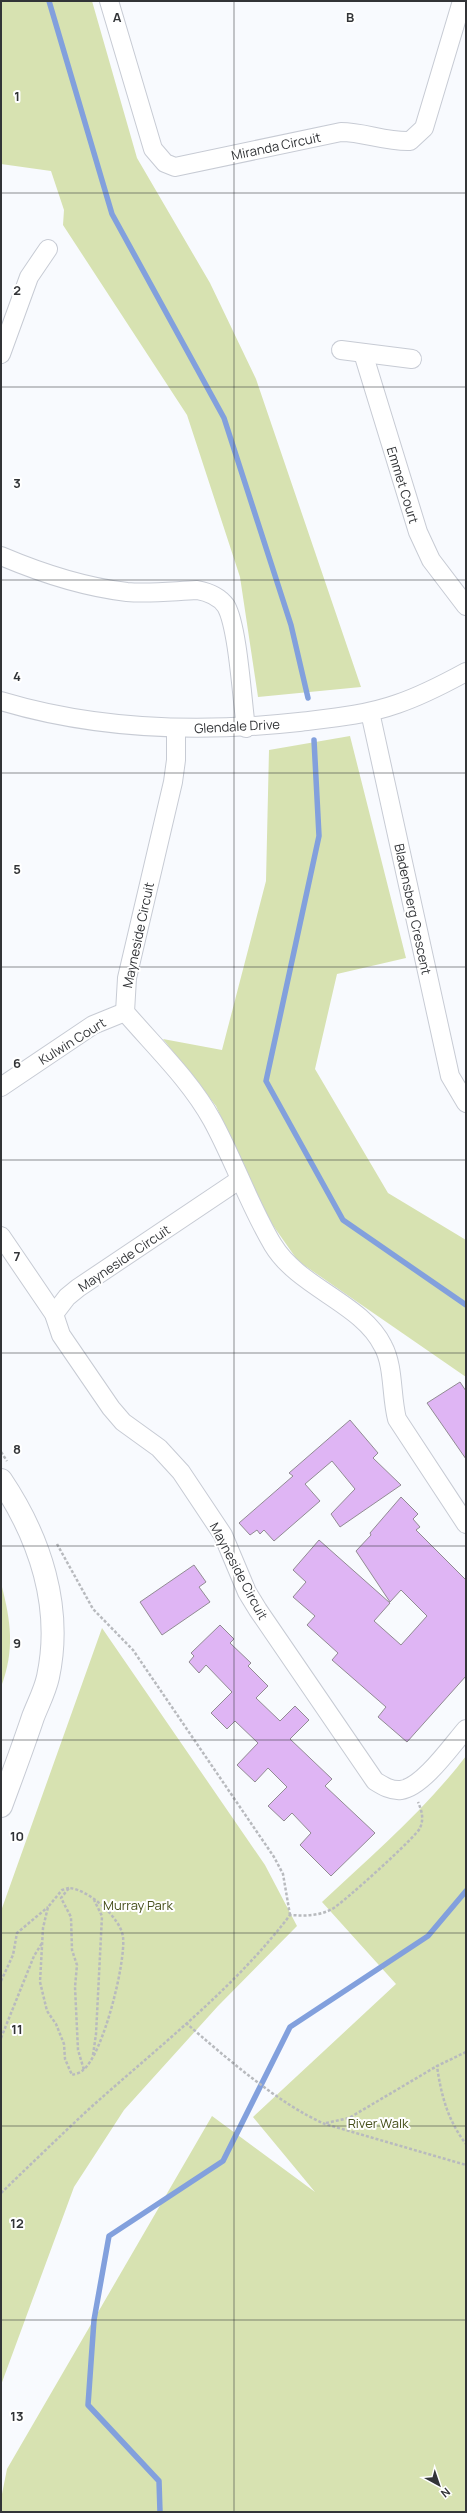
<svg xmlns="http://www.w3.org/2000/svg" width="467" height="2513" font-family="Manrope,sans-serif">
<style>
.green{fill:#d7e2b1}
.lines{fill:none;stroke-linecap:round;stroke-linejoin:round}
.stream{stroke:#82a0dd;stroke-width:5.5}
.building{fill:#dfb5f4;stroke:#918b93}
.minor-casing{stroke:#c7cbd4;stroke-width:20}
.tertiary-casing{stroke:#c7cbd4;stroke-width:24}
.path{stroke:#b8babe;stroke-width:2.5;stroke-dasharray:3 2;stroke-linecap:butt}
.minor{stroke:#fff;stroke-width:18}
.tertiary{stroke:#fff;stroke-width:22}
.grid{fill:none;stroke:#323437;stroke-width:1;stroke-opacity:0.55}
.labels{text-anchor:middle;stroke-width:4;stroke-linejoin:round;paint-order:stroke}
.street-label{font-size:13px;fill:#323437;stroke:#fff}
.park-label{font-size:13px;fill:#464f1b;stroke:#fff}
.grid-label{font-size:13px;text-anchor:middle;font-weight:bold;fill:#323437;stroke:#fff;stroke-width:4;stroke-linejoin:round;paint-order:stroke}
</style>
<rect width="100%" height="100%" fill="#f8fafe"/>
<g class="green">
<polygon points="1,1 92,1 137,158 210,283 256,379 361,687 258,697 240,577 187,415 63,225 64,210 51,171 1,164"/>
<polygon points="350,736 406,958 337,974 315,1069 388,1193 466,1240 466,1377 298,1261 265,1214 216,1106 163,1039 222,1050 266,881 269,750"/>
<path d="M1 1583C11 1622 15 1649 1 1687Z"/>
<polygon points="102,1628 265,1865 297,1926 218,2006 124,2110 74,2187 1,2385 1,1911"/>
<path d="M466 1756V2512H1V2499L7 2469 212 2116 315 2192 253 2117 396 1984 322 1902C371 1856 425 1810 466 1756Z"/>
</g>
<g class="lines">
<g class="stream">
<polyline points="49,1 112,214 224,418 291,625 308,698"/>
<polyline points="314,740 319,836 266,1081 343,1220 466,1305"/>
<polyline points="160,2512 159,2481 88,2405 94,2320 109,2236 223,2161 290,2027 428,1936 466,1891"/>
</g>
</g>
<g class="building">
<polygon points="460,1382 466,1391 466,1459 427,1403"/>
<polygon points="350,1420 378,1453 373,1458 401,1485 340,1527 331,1514 355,1489 332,1461 305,1484 320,1501 274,1541 264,1530 260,1534 257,1530 250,1535 239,1523 293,1476 289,1473"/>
<polygon points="401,1497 418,1514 413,1519 420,1527 416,1530 466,1580 466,1676 407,1742 378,1717 386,1707 332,1660 338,1653 307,1625 315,1616 293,1597 306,1582 293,1570 319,1540 390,1603 374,1621 401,1645 427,1616 401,1590 390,1602 356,1551 371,1535 370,1533"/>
<polygon points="194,1565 206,1582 199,1587 210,1602 162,1635 140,1602"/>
<polygon points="220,1625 234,1639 230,1643 251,1663 248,1666 268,1686 256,1698 280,1721 295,1706 309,1720 290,1739 332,1779 325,1786 375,1833 331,1876 300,1845 311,1833 292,1813 284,1821 268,1806 287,1787 268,1768 255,1782 237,1765 258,1743 235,1721 227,1729 211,1713 232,1692 206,1665 199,1673 189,1662 194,1656 191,1653"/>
</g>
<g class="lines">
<defs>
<g id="minor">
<path d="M109 1 153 149 165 163 175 167 341 132C364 132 386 142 410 141L424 128 462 1"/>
<polyline points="341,350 412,359"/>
<polyline points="363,353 418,532 431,560 466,606"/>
<polyline points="1,354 29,277 48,249"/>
<path d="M1 556C41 573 83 587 127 592 150 594 174 591 197 590 208 592 219 596 226 606 238 627 242 700 246 728"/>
<path d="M1 701C98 730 199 733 299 722 332 718 366 715 397 704 421 696 444 684 466 672"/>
<polyline points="370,712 450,1076 466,1103"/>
<path d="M176 728V760L173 782 127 978 125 1012C154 1046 190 1080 212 1120 234 1160 249 1205 273 1245 299 1288 362 1303 383 1346 394 1366 391 1396 397 1419L466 1524"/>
<polyline points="1,1087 93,1025 125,1012"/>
<path d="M1 1236 54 1314 61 1335 111 1408 123 1422 159 1448 181 1472 223 1535 247 1592 258 1610 375 1781C383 1786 391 1791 401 1790 423 1787 452 1745 466 1729"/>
<polyline points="54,1314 67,1297 78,1288 239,1180"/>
</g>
<path id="tertiary" d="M1 1480C40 1538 63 1607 48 1677 45 1691 38 1704 33 1717 23 1747 12 1776 1 1806"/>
</defs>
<use href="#minor" class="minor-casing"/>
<use href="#tertiary" class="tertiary-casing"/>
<g class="path">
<polyline points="1,1452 7,1461"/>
<polyline points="57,1544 93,1609 133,1650 274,1857 283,1874 290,1915"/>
<path d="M69 1888 62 1890 48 1907 43 1928 40 1982 47 2011 56 2024 64 2044 65 2059 72 2075C75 2074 81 2073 83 2070 103 2055 126 1962 123 1937 121 1918 88 1889 69 1888L61 1898 71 1917 72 1950 77 1965 75 1987 78 2050 84 2070"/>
<polyline points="1,1981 13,1955 17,1933 48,1907"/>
<path d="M186 2023C224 2056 280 2105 325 2124L466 2165"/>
<polyline points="1,2038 34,1956 42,1943"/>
<path d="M466 2052 437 2066C441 2095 448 2121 466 2144"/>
<polyline points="93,2055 96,2034 102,1916 94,1900"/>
<polyline points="326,2123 349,2118 437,2066"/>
<path d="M1 2193C30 2165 59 2137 89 2109 158 2047 234 1989 290 1915 305 1916 319 1916 332 1909 342 1904 417 1836 420 1828 424 1819 422 1811 418 1802"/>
</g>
<use href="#minor" class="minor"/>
<use href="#tertiary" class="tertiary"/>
</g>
<path class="grid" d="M234 1V2512M1 193H466M1 387H466M1 580H466M1 773H466M1 967H466M1 1160H466M1 1353H466M1 1546H466M1 1740H466M1 1933H466M1 2126H466M1 2320H466"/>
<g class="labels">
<g class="street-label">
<text transform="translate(276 146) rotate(-12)" y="5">Miranda Circuit</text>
<text transform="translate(403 485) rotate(73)" y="5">Emmet Court</text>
<text transform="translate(237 726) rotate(-3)" y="5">Glendale Drive</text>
<text transform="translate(413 909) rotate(78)" y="5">Bladensberg Crescent</text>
<text transform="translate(138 935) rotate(-78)" y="5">Mayneside Circuit</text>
<text transform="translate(72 1041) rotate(-32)" y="5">Kulwin Court</text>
<text transform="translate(124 1258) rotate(-34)" y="5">Mayneside Circuit</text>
<text transform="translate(239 1571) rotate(62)" y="5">Mayneside Circuit</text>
</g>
<g class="park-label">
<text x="138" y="1910">Murray Park</text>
<text x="378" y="2128">River Walk</text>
</g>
</g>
<g class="grid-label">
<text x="117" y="22">A</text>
<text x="350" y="22">B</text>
<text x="17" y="101">1</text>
<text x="17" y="295">2</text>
<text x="17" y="488">3</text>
<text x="17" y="681">4</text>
<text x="17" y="874">5</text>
<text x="17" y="1068">6</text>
<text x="17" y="1261">7</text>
<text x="17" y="1454">8</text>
<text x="17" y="1648">9</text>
<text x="17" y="1841">10</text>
<text x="17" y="2034">11</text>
<text x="17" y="2228">12</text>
<text x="17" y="2421">13</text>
</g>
<rect width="467" height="2513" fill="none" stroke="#323437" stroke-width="4"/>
<g transform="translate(439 2485) rotate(140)" stroke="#ffffff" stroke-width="3" paint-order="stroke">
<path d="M0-3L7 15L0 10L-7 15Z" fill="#323437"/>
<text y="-6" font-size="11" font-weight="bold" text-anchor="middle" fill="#323437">N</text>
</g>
</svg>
